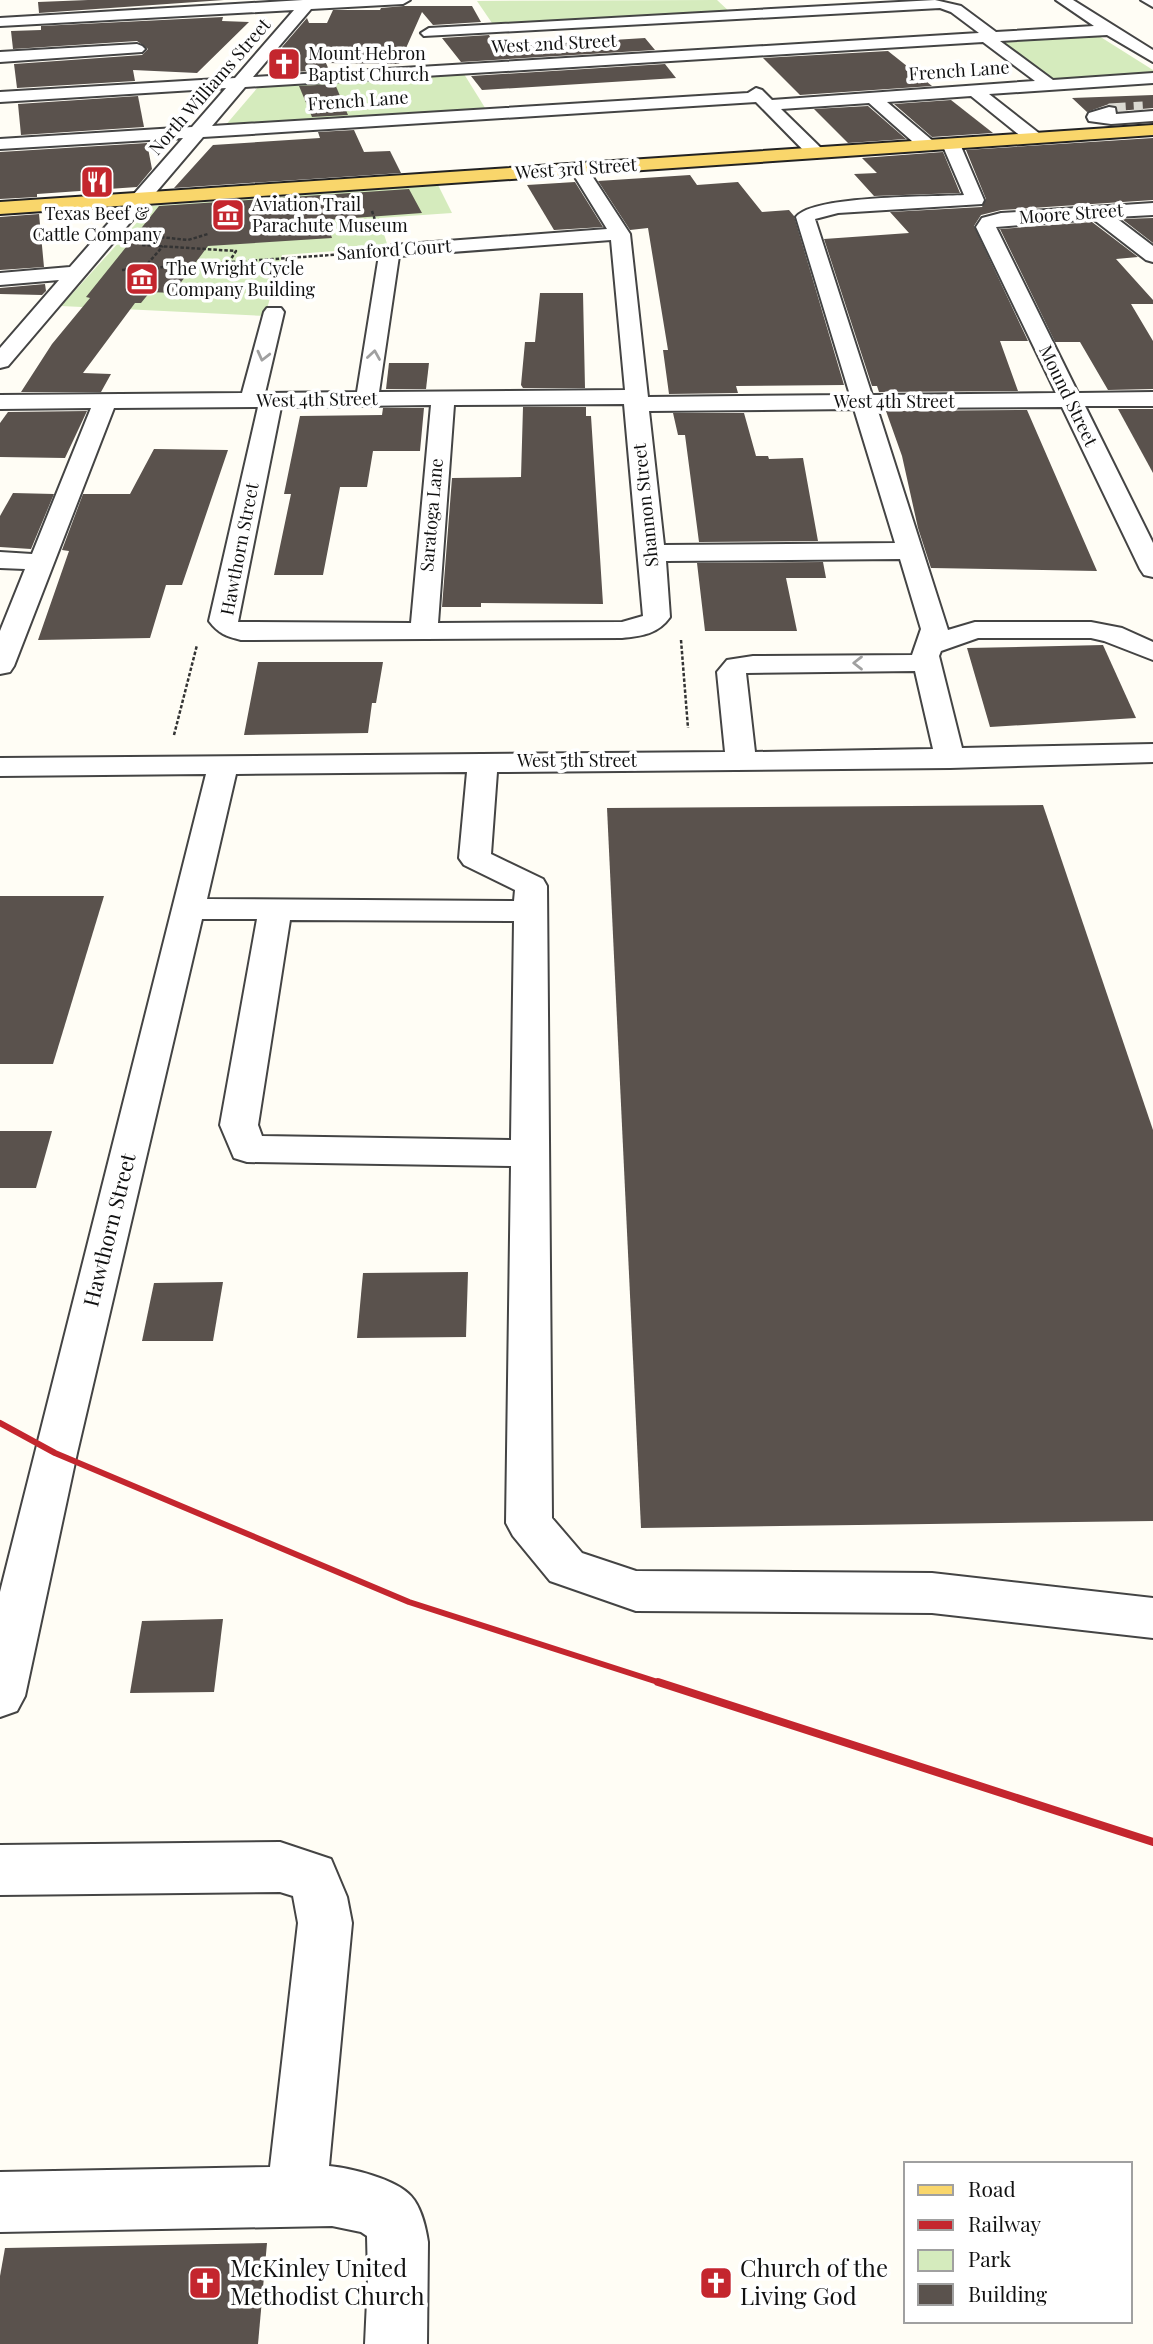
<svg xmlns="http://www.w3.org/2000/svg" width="1153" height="2344" font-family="'Playfair Display',serif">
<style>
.green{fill:#d5ebbd}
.building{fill:#5a524d}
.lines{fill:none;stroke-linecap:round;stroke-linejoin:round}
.minor-tunnel{stroke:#dbdad3;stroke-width:17;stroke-dasharray:17 8;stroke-linecap:butt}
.minor-casing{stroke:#444;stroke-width:4}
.major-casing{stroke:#222;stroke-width:4}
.path{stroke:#333;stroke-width:2.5;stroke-dasharray:3.5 2;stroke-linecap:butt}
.minor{fill:#fff;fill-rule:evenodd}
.major{fill:#f9d66b;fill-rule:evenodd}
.rail-far1{stroke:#c4262e;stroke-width:6}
.rail{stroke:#c4262e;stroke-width:8}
.oneway{stroke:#a0a0a0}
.labels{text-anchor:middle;stroke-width:7;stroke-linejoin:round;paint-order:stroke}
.far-street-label{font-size:18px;fill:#111;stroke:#fff}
.far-poi-label{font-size:18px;fill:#111;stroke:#fff;text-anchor:start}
.street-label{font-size:21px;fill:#111;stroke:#fff}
.near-poi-label{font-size:24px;fill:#111;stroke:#fff;text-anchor:start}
</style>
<rect width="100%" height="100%" fill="#fffdf5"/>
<g class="green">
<polygon points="717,0 732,14 494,26 477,1"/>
<polygon points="1099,36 1153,70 1153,75 1058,82 1002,42"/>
<polygon points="464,74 487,111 224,127 259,86"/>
<polygon points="438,185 452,213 379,218 388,247 282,255 265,316 61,306 152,206"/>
</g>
<g class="building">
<polygon points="88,0 224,0 39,13 38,2"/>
<polygon points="404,6 472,6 481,22 433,25 422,12 399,64 326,63 329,70 293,72 289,62 280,62 285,54 282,47 307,18 309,23 327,23 333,10 380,10 381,8"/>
<polygon points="223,17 222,21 249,22 197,73 133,70 135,81 17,88 14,64 142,55 148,49 137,41 13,49 11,31 41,30 41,26"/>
<polygon points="489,35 495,47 502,47 645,38 655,50 461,62 442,38"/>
<polygon points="888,51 932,86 800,95 763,58"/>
<polygon points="665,64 676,78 482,90 471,76"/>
<polygon points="335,84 348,115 312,117 299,86"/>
<polygon points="1153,95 1153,108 1118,111 1117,106 1109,104 1087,112 1072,98"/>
<polygon points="138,96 144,127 21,135 18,104"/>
<polygon points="951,100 993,133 932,137 894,104"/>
<polygon points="868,106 906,139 848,143 814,109"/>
<polygon points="354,130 364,152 390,151 401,173 174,188 213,145 320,138 318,132"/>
<polygon points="1153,138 1153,200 1001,210 981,215 974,226 1028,341 1000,341 1018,391 879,392 877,386 872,386 824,239 909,233 890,212 982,207 986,199 966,150"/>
<polygon points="147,143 152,169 137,187 37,194 37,197 0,199 0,152"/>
<polygon points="943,152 960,193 874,196 854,174 877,173 862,158"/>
<polygon points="690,175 697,185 738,182 762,212 789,210 794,216 844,385 736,386 738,393 669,394 663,350 668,350 648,228 630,230 598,181"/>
<polygon points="575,182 603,227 554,230 527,185"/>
<polygon points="409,189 422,213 326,220 332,238 208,246 173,293 150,292 141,303 135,303 83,373 111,374 101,392 21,392 52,344 90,298 86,297 159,206"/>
<polygon points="39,214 44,267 0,270 0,217"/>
<polygon points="1153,218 1153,243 1122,219"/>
<polygon points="1092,222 1138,257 1116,259 1153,300 1153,304 1131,304 1153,341 1153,389 1108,390 1080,342 1055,342 1000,229"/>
<polygon points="45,284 46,291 42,295 0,294 0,288"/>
<polygon points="540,293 583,293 585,388 523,388 521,385 525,342 535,342"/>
<polygon points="389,363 429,363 426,389 386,389"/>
<polygon points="523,407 586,407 586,416 591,416 603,604 481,603 481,607 442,607 452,478 521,477"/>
<polygon points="383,408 424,408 420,451 373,451 367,487 340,487 323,575 274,575 291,494 284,494 300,416 382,415"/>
<polygon points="1118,409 1153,409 1153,473"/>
<polygon points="1027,410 1097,571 931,568 918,528 902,456 886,411"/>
<polygon points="87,411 65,458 0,457 0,423 8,412"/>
<polygon points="673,413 744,413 756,456 768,456 769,459 803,458 818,541 699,542 685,435 678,435"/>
<polygon points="154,449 228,450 182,585 166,585 150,638 38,640 69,551 62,550 83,494 130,494"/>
<polygon points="13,493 54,494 31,549 0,547 0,516"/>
<polygon points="823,562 826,578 786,578 797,631 705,631 697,563"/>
<polygon points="1103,645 1136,718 990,727 967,648"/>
<polygon points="258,662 383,662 376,703 372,703 368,733 244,735"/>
<polygon points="1043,805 1153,1130 1153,1521 641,1528 607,808"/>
<polygon points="0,896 104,896 53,1064 0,1064"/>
<polygon points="0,1131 52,1131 36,1188 0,1188"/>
<polygon points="468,1272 466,1337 357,1338 363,1273"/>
<polygon points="223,1282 213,1341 142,1341 154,1283"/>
<polygon points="223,1619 214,1692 130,1693 142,1621"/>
<polygon points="267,2243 258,2344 0,2344 0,2276 5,2248"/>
</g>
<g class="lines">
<polyline class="minor-tunnel" points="1109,112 1143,110"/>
<defs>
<g id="minor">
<path d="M303 0H410L403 4 311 9 253 77 979 33 951 12 940 8 424 36 421 33 429 28 935 0 961 6 996 32 1094 26 1056 0H1073L1153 50V62L1107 35 1000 41 1053 80 1153 73V83L989 94 1040 134 1043 138 1034 143 1028 142 971 96 887 102 933 141 936 145 927 150 921 149 869 103 781 109 822 149 825 153 816 158 810 157 756 102 203 137 8 366 0 368V348L59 280 0 285V273L70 267 183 138 0 149V139L192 127 226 88 0 102V92L235 78 294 10 0 26V18ZM983 42 1035 81 772 100 762 90 756 88 748 93 212 126 245 87Z"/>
<polygon points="1141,0 1153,0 1153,7"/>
<polygon points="137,44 142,46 145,49 142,52 0,62 0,52"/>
<polygon points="1109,107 1115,108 1116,114 1153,111 1153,121 1111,124 1089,121 1087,117 1089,113"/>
<path d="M951 139 960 144 984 200 982 204 838 213 815 219 872 395 1056 393 976 227 982 218 1001 213 1153 203V215L1115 217 1153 246V262L1146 260 1093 219 996 227 1078 393 1153 392V406H1085L1153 543V577L1144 575 1140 569 1062 407 877 408 948 630 975 622H1091L1122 628 1153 642V660L1104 641 1091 638H978L941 651 939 656 962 748 1153 744V762L950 768 497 772 491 854 543 879 547 886 552 1518 582 1553 636 1571 932 1573 1153 1598V1638L932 1613 636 1611 550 1581 513 1536 506 1523 511 1166 247 1162 234 1158 220 1125 257 919H202L77 1453 25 1696 17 1711 0 1717V1592L206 774 0 776V758L725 752 717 672 727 660 753 656 912 655 921 629 900 559 666 561 670 617C658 634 642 636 622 638L241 640C226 636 219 634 209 621L258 407 114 408 14 666 10 672 0 674V631L25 569 0 568V552L32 554 91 408 0 409V395L242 393 264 312 267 308H281L284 312 265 393 357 392 379 255 387 247 394 245 607 229 570 169 579 164 585 165 630 234 648 397 850 395 796 217C813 195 932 197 964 195L942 144ZM611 240 625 390 379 392 399 256ZM624 404 643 616 622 622 438 623 454 405ZM431 405 411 623 238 622 281 407ZM854 409 895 543 664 545 649 411ZM915 671 933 749 755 752 746 673ZM467 772 459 858 464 865 515 890 514 901 207 899 236 774ZM290 920 514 921 511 1140 262 1136 258 1125Z"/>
<path d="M280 1842 331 1859 347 1897 352 1923 329 2166C351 2168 396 2179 411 2196 421 2207 426 2228 428 2242L427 2344H365L368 2279 367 2236 361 2232 332 2226 0 2232V2172L270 2167 298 1923 293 1896 280 1892 0 1895V1845Z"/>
</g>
<polygon id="major" points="1153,125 1153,135 0,214 0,202"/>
</defs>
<use href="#minor" class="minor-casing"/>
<use href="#major" class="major-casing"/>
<g class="path">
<polyline points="372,211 378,229"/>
<polyline points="150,236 188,240 208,234"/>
<polyline points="142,245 236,251 229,262"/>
<polyline points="287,258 286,269 290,272"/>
<polyline points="144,268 163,246"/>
<polyline points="122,270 358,253"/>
<polyline points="681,640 688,728"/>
<polyline points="174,735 197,645"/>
</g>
<use href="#minor" class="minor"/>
<use href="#major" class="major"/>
<polyline class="rail-far1" points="0,1423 55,1453 409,1602 664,1684"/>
<polyline class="rail" points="658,1682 1153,1842"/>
</g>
<defs><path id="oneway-chevron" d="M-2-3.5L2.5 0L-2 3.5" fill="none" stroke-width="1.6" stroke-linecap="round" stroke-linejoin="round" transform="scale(1.75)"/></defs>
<g class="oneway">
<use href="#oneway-chevron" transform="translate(374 355) rotate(-81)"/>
<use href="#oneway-chevron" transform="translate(263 356) rotate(104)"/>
<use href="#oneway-chevron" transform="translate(858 663) rotate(180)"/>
</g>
<defs>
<symbol id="church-square" viewBox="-11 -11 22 22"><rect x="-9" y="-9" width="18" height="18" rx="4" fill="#c4262e" stroke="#fff"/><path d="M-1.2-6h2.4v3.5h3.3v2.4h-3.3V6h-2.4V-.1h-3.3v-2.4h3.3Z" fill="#fff"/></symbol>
<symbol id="restaurant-square" viewBox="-11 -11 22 22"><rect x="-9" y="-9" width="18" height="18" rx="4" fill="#c4262e" stroke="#fff"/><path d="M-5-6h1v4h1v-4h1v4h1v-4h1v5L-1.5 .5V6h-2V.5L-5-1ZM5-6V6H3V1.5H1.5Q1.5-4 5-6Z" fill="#fff"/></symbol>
<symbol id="museum-square" viewBox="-11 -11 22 22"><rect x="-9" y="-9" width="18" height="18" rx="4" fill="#c4262e" stroke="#fff"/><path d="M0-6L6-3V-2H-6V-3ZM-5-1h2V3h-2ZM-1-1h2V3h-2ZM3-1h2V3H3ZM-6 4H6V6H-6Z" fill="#fff"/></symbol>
</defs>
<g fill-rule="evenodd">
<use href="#church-square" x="265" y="45" width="38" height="38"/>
<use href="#restaurant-square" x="78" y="163" width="38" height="38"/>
<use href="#museum-square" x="209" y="196" width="38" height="38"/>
<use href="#museum-square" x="123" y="260" width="38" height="38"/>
<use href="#church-square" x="186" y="2264" width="38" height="38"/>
<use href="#church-square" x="697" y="2264" width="38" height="38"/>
</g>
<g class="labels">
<g class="far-street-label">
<text transform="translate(554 44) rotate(-3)" y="6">West 2nd Street</text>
<text transform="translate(959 71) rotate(-4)" y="6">French Lane</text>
<text transform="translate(210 87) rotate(-49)" y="6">North Williams Street</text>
<text transform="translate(358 101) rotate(-4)" y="6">French Lane</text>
<text transform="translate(576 169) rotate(-4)" y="6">West 3rd Street</text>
<text transform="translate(1071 214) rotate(-4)" y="6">Moore Street</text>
<text transform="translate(394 250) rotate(-4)" y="6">Sanford Court</text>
<text transform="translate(1068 396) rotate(64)" y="6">Mound Street</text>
<text transform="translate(317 400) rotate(-1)" y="6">West 4th Street</text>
<text x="894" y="408">West 4th Street</text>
<text transform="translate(646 505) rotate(-96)" y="6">Shannon Street</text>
<text transform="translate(432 515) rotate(-85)" y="6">Saratoga Lane</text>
<text transform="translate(240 549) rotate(-79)" y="6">Hawthorn Street</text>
<text x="577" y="767">West 5th Street</text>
</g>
<g class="far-poi-label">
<text x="308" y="60">Mount Hebron<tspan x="308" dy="21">Baptist Church</tspan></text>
<text x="252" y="211">Aviation Trail<tspan x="252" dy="21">Parachute Museum</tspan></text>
<text x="97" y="220" text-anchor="middle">Texas Beef &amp;<tspan x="97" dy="21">Cattle Company</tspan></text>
<text x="166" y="275">The Wright Cycle<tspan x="166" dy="21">Company Building</tspan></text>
</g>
<g class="street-label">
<text transform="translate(110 1230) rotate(-76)" y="7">Hawthorn Street</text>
</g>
<g class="near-poi-label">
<text x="230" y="2277">McKinley United<tspan x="230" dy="28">Methodist Church</tspan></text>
<text x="740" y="2277">Church of the<tspan x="740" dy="28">Living God</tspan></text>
</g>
</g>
<rect x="904" y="2162" width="228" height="161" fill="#ffffff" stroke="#a0a0a0" stroke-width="2"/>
<rect x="918" y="2185" width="35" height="10" fill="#f9d66b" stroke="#a0a0a0" stroke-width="2"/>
<text x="968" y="2197" font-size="21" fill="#111111">Road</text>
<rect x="918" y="2220" width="35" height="10" fill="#c4262e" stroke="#a0a0a0" stroke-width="2"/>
<text x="968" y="2232" font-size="21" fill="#111111">Railway</text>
<rect x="918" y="2250" width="35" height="21" fill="#d5ebbd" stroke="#a0a0a0" stroke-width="2"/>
<text x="968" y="2267" font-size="21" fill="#111111">Park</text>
<rect x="918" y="2284" width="35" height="21" fill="#5a524d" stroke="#a0a0a0" stroke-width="2"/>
<text x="968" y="2302" font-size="21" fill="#111111">Building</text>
</svg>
